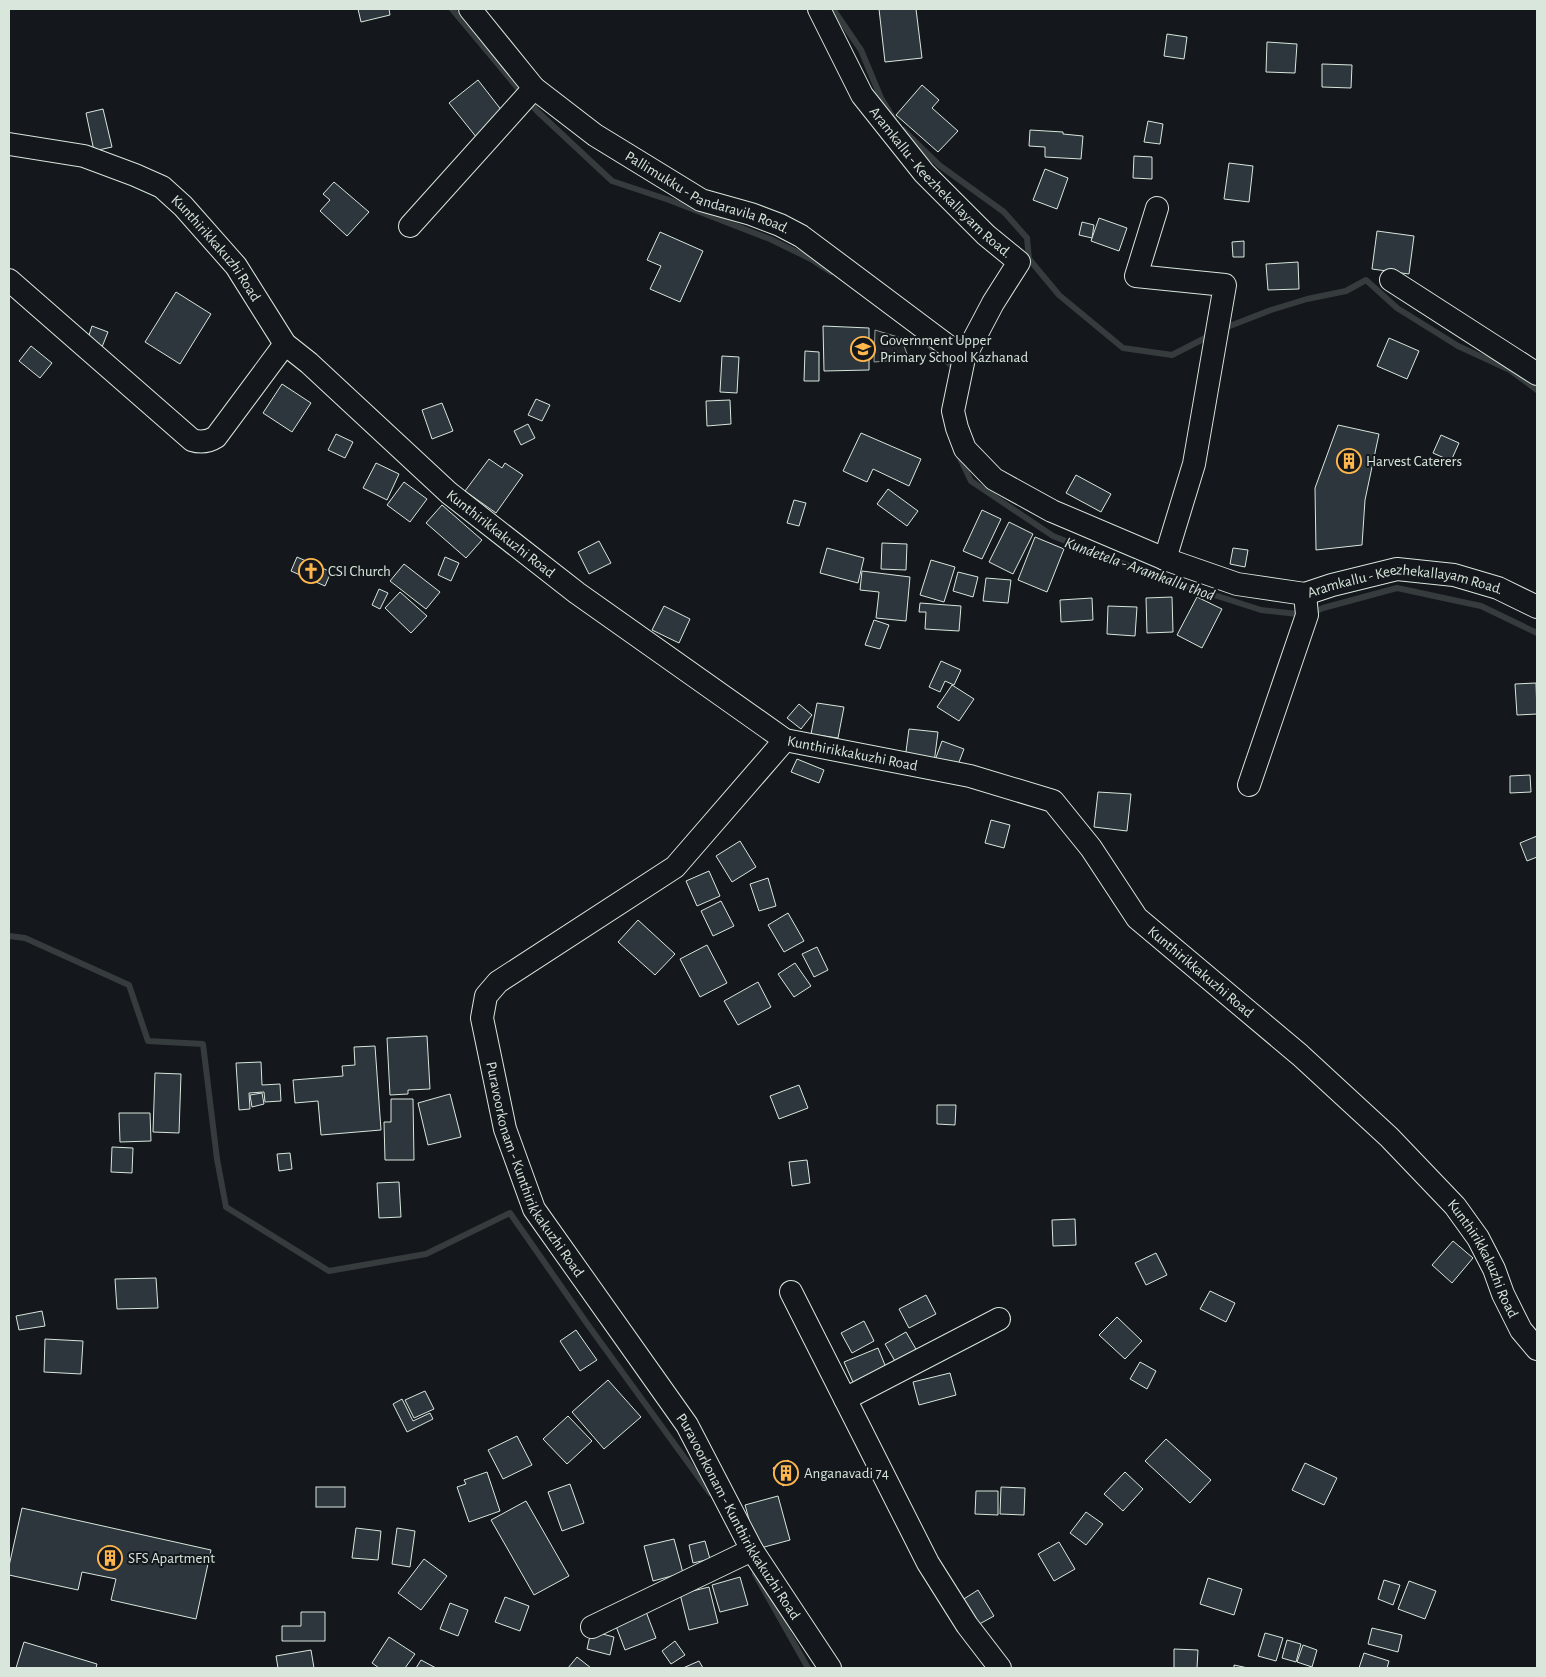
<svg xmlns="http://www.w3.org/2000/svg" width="1546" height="1677" font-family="'Alegreya Sans',sans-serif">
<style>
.green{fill:#202428;stroke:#939e99}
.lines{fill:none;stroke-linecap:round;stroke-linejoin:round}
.stream{stroke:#363b3e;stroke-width:6}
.building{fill:#2c363c;stroke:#d8e6dc}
.minor-casing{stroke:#d8e6dc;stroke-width:24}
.minor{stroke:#14181c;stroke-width:22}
.labels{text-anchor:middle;stroke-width:4;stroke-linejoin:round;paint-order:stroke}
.street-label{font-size:15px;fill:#d8e6dc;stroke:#14181c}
.poi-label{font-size:15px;fill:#d8e6dc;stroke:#14181c;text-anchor:start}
.water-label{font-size:16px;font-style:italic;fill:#d8e6dc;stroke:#14181c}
</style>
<rect width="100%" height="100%" fill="#14181c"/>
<polygon class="green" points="875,330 901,338 909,359 874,362"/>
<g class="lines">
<g class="stream">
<polyline points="452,9 537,111 612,181 669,200 770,239 811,259 831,272"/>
<polyline points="833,9 861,50 881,98 894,119"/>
<polyline points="903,130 939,165 1004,212 1027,238 1029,259 1026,264"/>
<polyline points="1029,259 1059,295 1123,348 1172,355 1211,335"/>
<polyline points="1222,329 1271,310 1307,299 1346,291 1366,280 1397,308 1458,346 1510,370 1537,390"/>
<polyline points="920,337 952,366"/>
<polyline points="958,454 971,481 1053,536 1152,575 1261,610 1307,615 1323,608 1397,588 1481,606 1537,633"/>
<polyline points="9,936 25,938 129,985 148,1041 203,1044 217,1159 226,1207 329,1271 426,1254 510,1213 588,1325 710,1493"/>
<polyline points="755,1574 808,1668"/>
</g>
</g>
<g class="building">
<polygon points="358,9 389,9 390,15 361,22"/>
<polygon points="879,9 916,9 922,58 885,62"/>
<polygon points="1167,34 1187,37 1184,59 1164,56"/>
<polygon points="1267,42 1297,44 1295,73 1266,72"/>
<polygon points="1322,64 1352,65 1351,88 1322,87"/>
<polygon points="478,80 506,116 477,138 449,103"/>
<polygon points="922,85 939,100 932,108 958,131 938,152 896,115"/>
<polygon points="103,109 112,147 94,151 86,113"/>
<polygon points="1148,121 1163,124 1160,144 1144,142"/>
<polygon points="1030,130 1063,132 1063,134 1083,136 1081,159 1045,157 1045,147 1029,146"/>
<polygon points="1134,156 1152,157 1152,179 1133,178"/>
<polygon points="1229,163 1253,166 1249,202 1224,199"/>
<polygon points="1045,169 1068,178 1057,209 1033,200"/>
<polygon points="334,182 369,212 347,236 320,211 330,200 323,194"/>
<polygon points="1099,218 1127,228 1119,251 1091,241"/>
<polygon points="1082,222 1094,225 1092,238 1079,235"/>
<polygon points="1377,231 1414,236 1409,274 1372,269"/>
<polygon points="660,232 703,251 680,302 650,289 661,266 647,260"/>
<polygon points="1244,241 1244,257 1233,257 1232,242"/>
<polygon points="1298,262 1299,289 1268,290 1266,264"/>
<polygon points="176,292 211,314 180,364 145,342"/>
<polygon points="92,326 108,332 102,347 87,341"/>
<polygon points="823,326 869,328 869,370 824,371"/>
<polygon points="1389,338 1419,351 1407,379 1377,366"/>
<polygon points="31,346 52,363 40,378 19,361"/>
<polygon points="805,351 819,352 819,381 804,381"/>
<polygon points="722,356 739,357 737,393 720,392"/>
<polygon points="282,384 311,403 292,432 263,413"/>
<polygon points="536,399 550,405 542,421 528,415"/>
<polygon points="730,400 731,424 707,426 706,401"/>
<polygon points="442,403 453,431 432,439 422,410"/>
<polygon points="528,424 535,438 521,445 514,431"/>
<polygon points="1338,425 1379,434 1365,500 1362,545 1316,550 1315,488"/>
<polygon points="861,433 921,459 909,486 873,469 867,482 843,471"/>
<polygon points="336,434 353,442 345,458 328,450"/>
<polygon points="1441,435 1459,443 1451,461 1433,453"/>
<polygon points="489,459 502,468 505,463 523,475 496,513 465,491"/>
<polygon points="376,463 399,474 387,500 363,488"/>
<polygon points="1076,475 1111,494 1101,512 1066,493"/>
<polygon points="404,482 427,499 410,522 387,505"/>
<polygon points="888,489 918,511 907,526 877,504"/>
<polygon points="794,500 806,503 799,526 787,523"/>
<polygon points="442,505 482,540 466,558 426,523"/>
<polygon points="982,510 1001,519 982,559 963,551"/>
<polygon points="1009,522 1033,534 1013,574 989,562"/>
<polygon points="1035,537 1064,549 1047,592 1018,580"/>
<polygon points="599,541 611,563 589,574 578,552"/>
<polygon points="882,543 907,544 906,570 881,569"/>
<polygon points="827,548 864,558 858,583 820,573"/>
<polygon points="1233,548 1248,550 1245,567 1230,564"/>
<polygon points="297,557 331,572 325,586 291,571"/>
<polygon points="445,557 459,563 451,581 438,575"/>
<polygon points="931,560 955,567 944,602 920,595"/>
<polygon points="404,564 440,592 426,609 390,581"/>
<polygon points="862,571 910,577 906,621 876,618 879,592 860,590"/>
<polygon points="958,572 978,577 973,597 953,591"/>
<polygon points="986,578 1011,580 1008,603 983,601"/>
<polygon points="379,589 388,593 380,609 372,605"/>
<polygon points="400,592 427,616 411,633 385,608"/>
<polygon points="1172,597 1173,632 1147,633 1146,598"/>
<polygon points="1197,597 1222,609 1202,648 1177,635"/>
<polygon points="1092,598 1093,620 1061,622 1060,600"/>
<polygon points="920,603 961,606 959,631 925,629 926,612 919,612"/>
<polygon points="664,606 690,619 679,643 652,630"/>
<polygon points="1108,606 1137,607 1135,636 1107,634"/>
<polygon points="874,620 889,625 880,649 865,645"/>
<polygon points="941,661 961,670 954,685 945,681 940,692 929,687"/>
<polygon points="1536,683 1537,714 1517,715 1515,684"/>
<polygon points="952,685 974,699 959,721 937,707"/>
<polygon points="817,703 844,707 838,738 811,734"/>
<polygon points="799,704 812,715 801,729 787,718"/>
<polygon points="909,729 938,732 934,763 905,759"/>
<polygon points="942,741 964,749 956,770 934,763"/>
<polygon points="797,759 824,770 819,783 791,772"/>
<polygon points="1530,775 1531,792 1510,793 1510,776"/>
<polygon points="1098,792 1131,794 1127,831 1094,827"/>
<polygon points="991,820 1010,825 1004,848 985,843"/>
<polygon points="1537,836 1537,857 1527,861 1520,843"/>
<polygon points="740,841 756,867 732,882 716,856"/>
<polygon points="709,871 720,896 697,906 686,881"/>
<polygon points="768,878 776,906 759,911 750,884"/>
<polygon points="721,901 734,926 713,936 701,911"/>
<polygon points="788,913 804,941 784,952 768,925"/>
<polygon points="638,920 675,954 655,975 618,942"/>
<polygon points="707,945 727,983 700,997 680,959"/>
<polygon points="817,947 828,970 814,977 802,954"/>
<polygon points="795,963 811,986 794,997 778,974"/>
<polygon points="758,982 771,1007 738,1025 724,1001"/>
<polygon points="427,1036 430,1089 408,1090 408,1094 390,1095 387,1038"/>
<polygon points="375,1046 381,1130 321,1135 318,1101 295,1103 293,1080 343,1076 342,1066 355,1065 354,1047"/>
<polygon points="261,1062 262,1085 280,1084 281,1101 265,1102 264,1092 249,1093 250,1109 239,1110 236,1063"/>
<polygon points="155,1073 181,1074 179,1133 153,1132"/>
<polygon points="799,1085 808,1108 779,1119 770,1096"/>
<polygon points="262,1093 264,1104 252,1107 250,1095"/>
<polygon points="450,1094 461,1137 428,1145 418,1103"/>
<polygon points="391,1099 413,1099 414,1160 385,1160 384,1122 391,1122"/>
<polygon points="937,1105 956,1105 955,1125 937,1124"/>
<polygon points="119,1113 150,1113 151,1141 120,1142"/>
<polygon points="112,1147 133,1148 132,1173 111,1172"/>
<polygon points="290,1153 292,1169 279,1171 277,1154"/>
<polygon points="807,1160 810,1183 792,1186 789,1162"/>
<polygon points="399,1182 401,1217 379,1218 377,1183"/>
<polygon points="1075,1219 1076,1245 1053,1246 1052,1220"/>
<polygon points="1453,1241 1473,1258 1452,1283 1432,1265"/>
<polygon points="1156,1253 1167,1275 1146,1285 1135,1263"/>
<polygon points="156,1278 158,1308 117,1309 115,1279"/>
<polygon points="1210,1291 1235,1303 1226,1322 1200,1309"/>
<polygon points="926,1295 936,1314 909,1328 899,1309"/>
<polygon points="42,1311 45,1326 19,1330 16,1316"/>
<polygon points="1117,1317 1142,1341 1125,1359 1099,1335"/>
<polygon points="864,1321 874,1341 852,1353 841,1333"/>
<polygon points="576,1330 597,1360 580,1371 560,1341"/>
<polygon points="906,1332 920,1356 899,1368 885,1344"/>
<polygon points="45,1339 83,1341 81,1374 44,1372"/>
<polygon points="878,1348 889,1375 856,1389 844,1362"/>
<polygon points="1140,1362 1156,1371 1147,1389 1130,1379"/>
<polygon points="950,1373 956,1395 919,1405 913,1382"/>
<polygon points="608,1380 641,1417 604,1449 572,1412"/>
<polygon points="425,1391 434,1409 414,1418 405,1400"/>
<polygon points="402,1399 413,1421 430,1413 433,1419 407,1432 393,1404"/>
<polygon points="568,1416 592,1441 567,1464 543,1439"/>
<polygon points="517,1436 532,1465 503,1479 488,1450"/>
<polygon points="1166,1439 1211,1480 1190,1503 1145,1461"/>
<polygon points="788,1460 798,1478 783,1486 773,1468"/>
<polygon points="1305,1463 1337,1478 1324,1505 1292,1490"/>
<polygon points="487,1472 500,1511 469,1522 457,1487 466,1484 464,1480"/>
<polygon points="1125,1472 1143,1489 1123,1511 1104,1494"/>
<polygon points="570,1484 584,1523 562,1531 548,1492"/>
<rect x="316" y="1487" width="29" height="20"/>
<polygon points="1001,1487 1025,1488 1024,1515 1000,1514"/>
<polygon points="976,1491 998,1491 998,1515 975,1514"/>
<polygon points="778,1496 790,1540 757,1549 745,1505"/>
<polygon points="526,1501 569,1576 534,1595 491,1520"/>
<polygon points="22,1508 211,1550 196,1619 111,1600 116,1579 82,1572 78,1590 9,1575 9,1566"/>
<polygon points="1086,1512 1103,1524 1086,1545 1070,1533"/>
<polygon points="356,1528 381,1531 378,1560 352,1558"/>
<polygon points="397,1528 415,1531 410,1567 392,1564"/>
<polygon points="674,1539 683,1573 653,1581 644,1546"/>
<polygon points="705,1541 710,1559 693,1563 689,1545"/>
<polygon points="1059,1542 1075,1569 1054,1581 1038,1554"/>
<polygon points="424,1559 447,1576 421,1610 398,1593"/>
<polygon points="740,1577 748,1605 720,1612 712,1585"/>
<polygon points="1208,1578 1242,1589 1234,1615 1200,1604"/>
<polygon points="1384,1580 1400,1585 1393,1605 1378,1599"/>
<polygon points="1409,1581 1436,1591 1425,1619 1398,1609"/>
<polygon points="709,1587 718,1623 689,1630 680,1594"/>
<polygon points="978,1590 994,1616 974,1627 959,1602"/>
<polygon points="505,1597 529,1606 520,1631 495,1622"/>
<polygon points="450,1603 468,1610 458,1636 440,1629"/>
<polygon points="645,1609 656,1638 625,1650 614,1621"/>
<polygon points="301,1612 325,1612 325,1641 282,1641 282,1626 301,1626"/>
<polygon points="1372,1628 1402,1635 1398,1652 1368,1644"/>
<polygon points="591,1631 614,1637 610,1655 587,1649"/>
<polygon points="1265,1633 1283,1638 1276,1661 1258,1656"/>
<polygon points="389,1637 415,1654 405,1668 379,1668 372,1663"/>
<polygon points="1287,1640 1301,1644 1296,1662 1282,1658"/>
<polygon points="675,1641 685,1655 671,1664 662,1651"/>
<polygon points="24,1642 97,1664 96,1668 16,1668"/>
<polygon points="1303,1645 1317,1650 1312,1667 1297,1662"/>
<polygon points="1174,1649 1198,1650 1197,1668 1174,1668"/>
<polygon points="311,1650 314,1668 278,1668 276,1656"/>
<polygon points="1364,1653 1389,1661 1387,1668 1359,1668"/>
<polygon points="577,1657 591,1668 568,1668"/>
<polygon points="421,1660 436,1668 416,1668"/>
<polygon points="699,1661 703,1668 683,1668"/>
<polygon points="1234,1665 1248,1668 1234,1668"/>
</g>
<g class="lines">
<defs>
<g id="minor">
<path id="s1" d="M470 9 534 88 595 135 701 200 751 214 780 225 801 236 964 358"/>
<path id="s2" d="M819 9 862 95 924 173 986 235 1019 262 993 303 964 358 953 411 957 428 965 449 994 479 1052 511 1165 559 1237 584 1305 594 1332 585 1397 569 1454 575 1498 588 1537 607"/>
<path id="s3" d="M9 144 84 156 135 175 162 187 183 206 236 266 285 344 309 363 449 493 577 593 785 740 970 776 1053 801 1091 848 1137 918 1300 1055 1389 1137 1455 1206 1478 1238 1494 1269 1503 1294 1521 1330 1537 1349"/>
<polyline points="1157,208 1136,276 1225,285 1194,464 1165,559"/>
<polyline points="410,226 534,88"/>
<path d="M9 280 192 440C201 443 208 442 216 437L285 344"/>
<polyline points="1391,280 1537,374"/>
<path id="s4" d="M785 740 675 867 498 982 486 996 482 1018 505 1129 534 1209 687 1425 752 1550 830 1668"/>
<polyline points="1249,785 1307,615 1305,594"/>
<polyline points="791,1292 928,1563 967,1625 1000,1668"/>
<polyline points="845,1399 999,1319"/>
<polyline points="592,1627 752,1550"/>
</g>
</defs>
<use href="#minor" class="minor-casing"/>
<use href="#minor" class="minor"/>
</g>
<defs>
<symbol id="school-ring" viewBox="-11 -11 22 22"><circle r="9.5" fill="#14181c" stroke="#ffb74d" stroke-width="1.5"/><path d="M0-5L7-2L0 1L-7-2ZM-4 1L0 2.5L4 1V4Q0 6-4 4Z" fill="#ffb74d"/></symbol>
<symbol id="building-ring" viewBox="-11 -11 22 22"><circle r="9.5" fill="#14181c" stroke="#ffb74d" stroke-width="1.5"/><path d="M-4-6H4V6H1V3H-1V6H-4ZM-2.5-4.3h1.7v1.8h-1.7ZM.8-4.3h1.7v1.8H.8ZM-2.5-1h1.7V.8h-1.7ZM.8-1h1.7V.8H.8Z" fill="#ffb74d"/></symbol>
<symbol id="church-ring" viewBox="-11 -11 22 22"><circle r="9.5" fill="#14181c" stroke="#ffb74d" stroke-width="1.5"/><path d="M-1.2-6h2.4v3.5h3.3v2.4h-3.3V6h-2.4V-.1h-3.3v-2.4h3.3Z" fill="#ffb74d"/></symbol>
</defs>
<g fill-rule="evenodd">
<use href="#school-ring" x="849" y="335" width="28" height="28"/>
<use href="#building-ring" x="1335" y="447" width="28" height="28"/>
<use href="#church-ring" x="297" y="557" width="28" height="28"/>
<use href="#building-ring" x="772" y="1459" width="28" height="28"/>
<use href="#building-ring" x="96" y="1544" width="28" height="28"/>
</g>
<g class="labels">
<g class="street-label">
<text dy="5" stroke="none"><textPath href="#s2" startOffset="214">Aramkallu - Keezhekallayam Road.</textPath></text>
<text dy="5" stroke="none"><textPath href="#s1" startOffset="306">Pallimukku - Pandaravila Road.</textPath></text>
<text dy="5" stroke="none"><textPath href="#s3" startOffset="242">Kunthirikkakuzhi Road</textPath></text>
<text dy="5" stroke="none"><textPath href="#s3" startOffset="648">Kunthirikkakuzhi Road</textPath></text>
<text dy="5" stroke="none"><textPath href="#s2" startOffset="1010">Aramkallu - Keezhekallayam Road.</textPath></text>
<text dy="5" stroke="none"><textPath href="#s3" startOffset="1068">Kunthirikkakuzhi Road</textPath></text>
<text dy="5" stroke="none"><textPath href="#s3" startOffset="1502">Kunthirikkakuzhi Road</textPath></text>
<text dy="5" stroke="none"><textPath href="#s4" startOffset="582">Puravoorkonam - Kunthirikkakuzhi Road</textPath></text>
<text dy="5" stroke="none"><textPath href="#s3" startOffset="1908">Kunthirikkakuzhi Road</textPath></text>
<text dy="5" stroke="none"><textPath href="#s4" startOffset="988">Puravoorkonam - Kunthirikkakuzhi Road</textPath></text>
</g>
<g class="poi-label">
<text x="880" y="345">Government Upper<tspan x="880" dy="17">Primary School Kazhanad</tspan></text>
<text x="1366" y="466">Harvest Caterers</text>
<text x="328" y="576">CSI Church</text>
<text x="804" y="1478">Anganavadi 74</text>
<text x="128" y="1563">SFS Apartment</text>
</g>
<g class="water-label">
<text transform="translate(1140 568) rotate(20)" y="6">Kundetela - Aramkallu thod</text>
</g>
</g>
<rect width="1546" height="1677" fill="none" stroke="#d8e6dc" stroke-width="20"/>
</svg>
